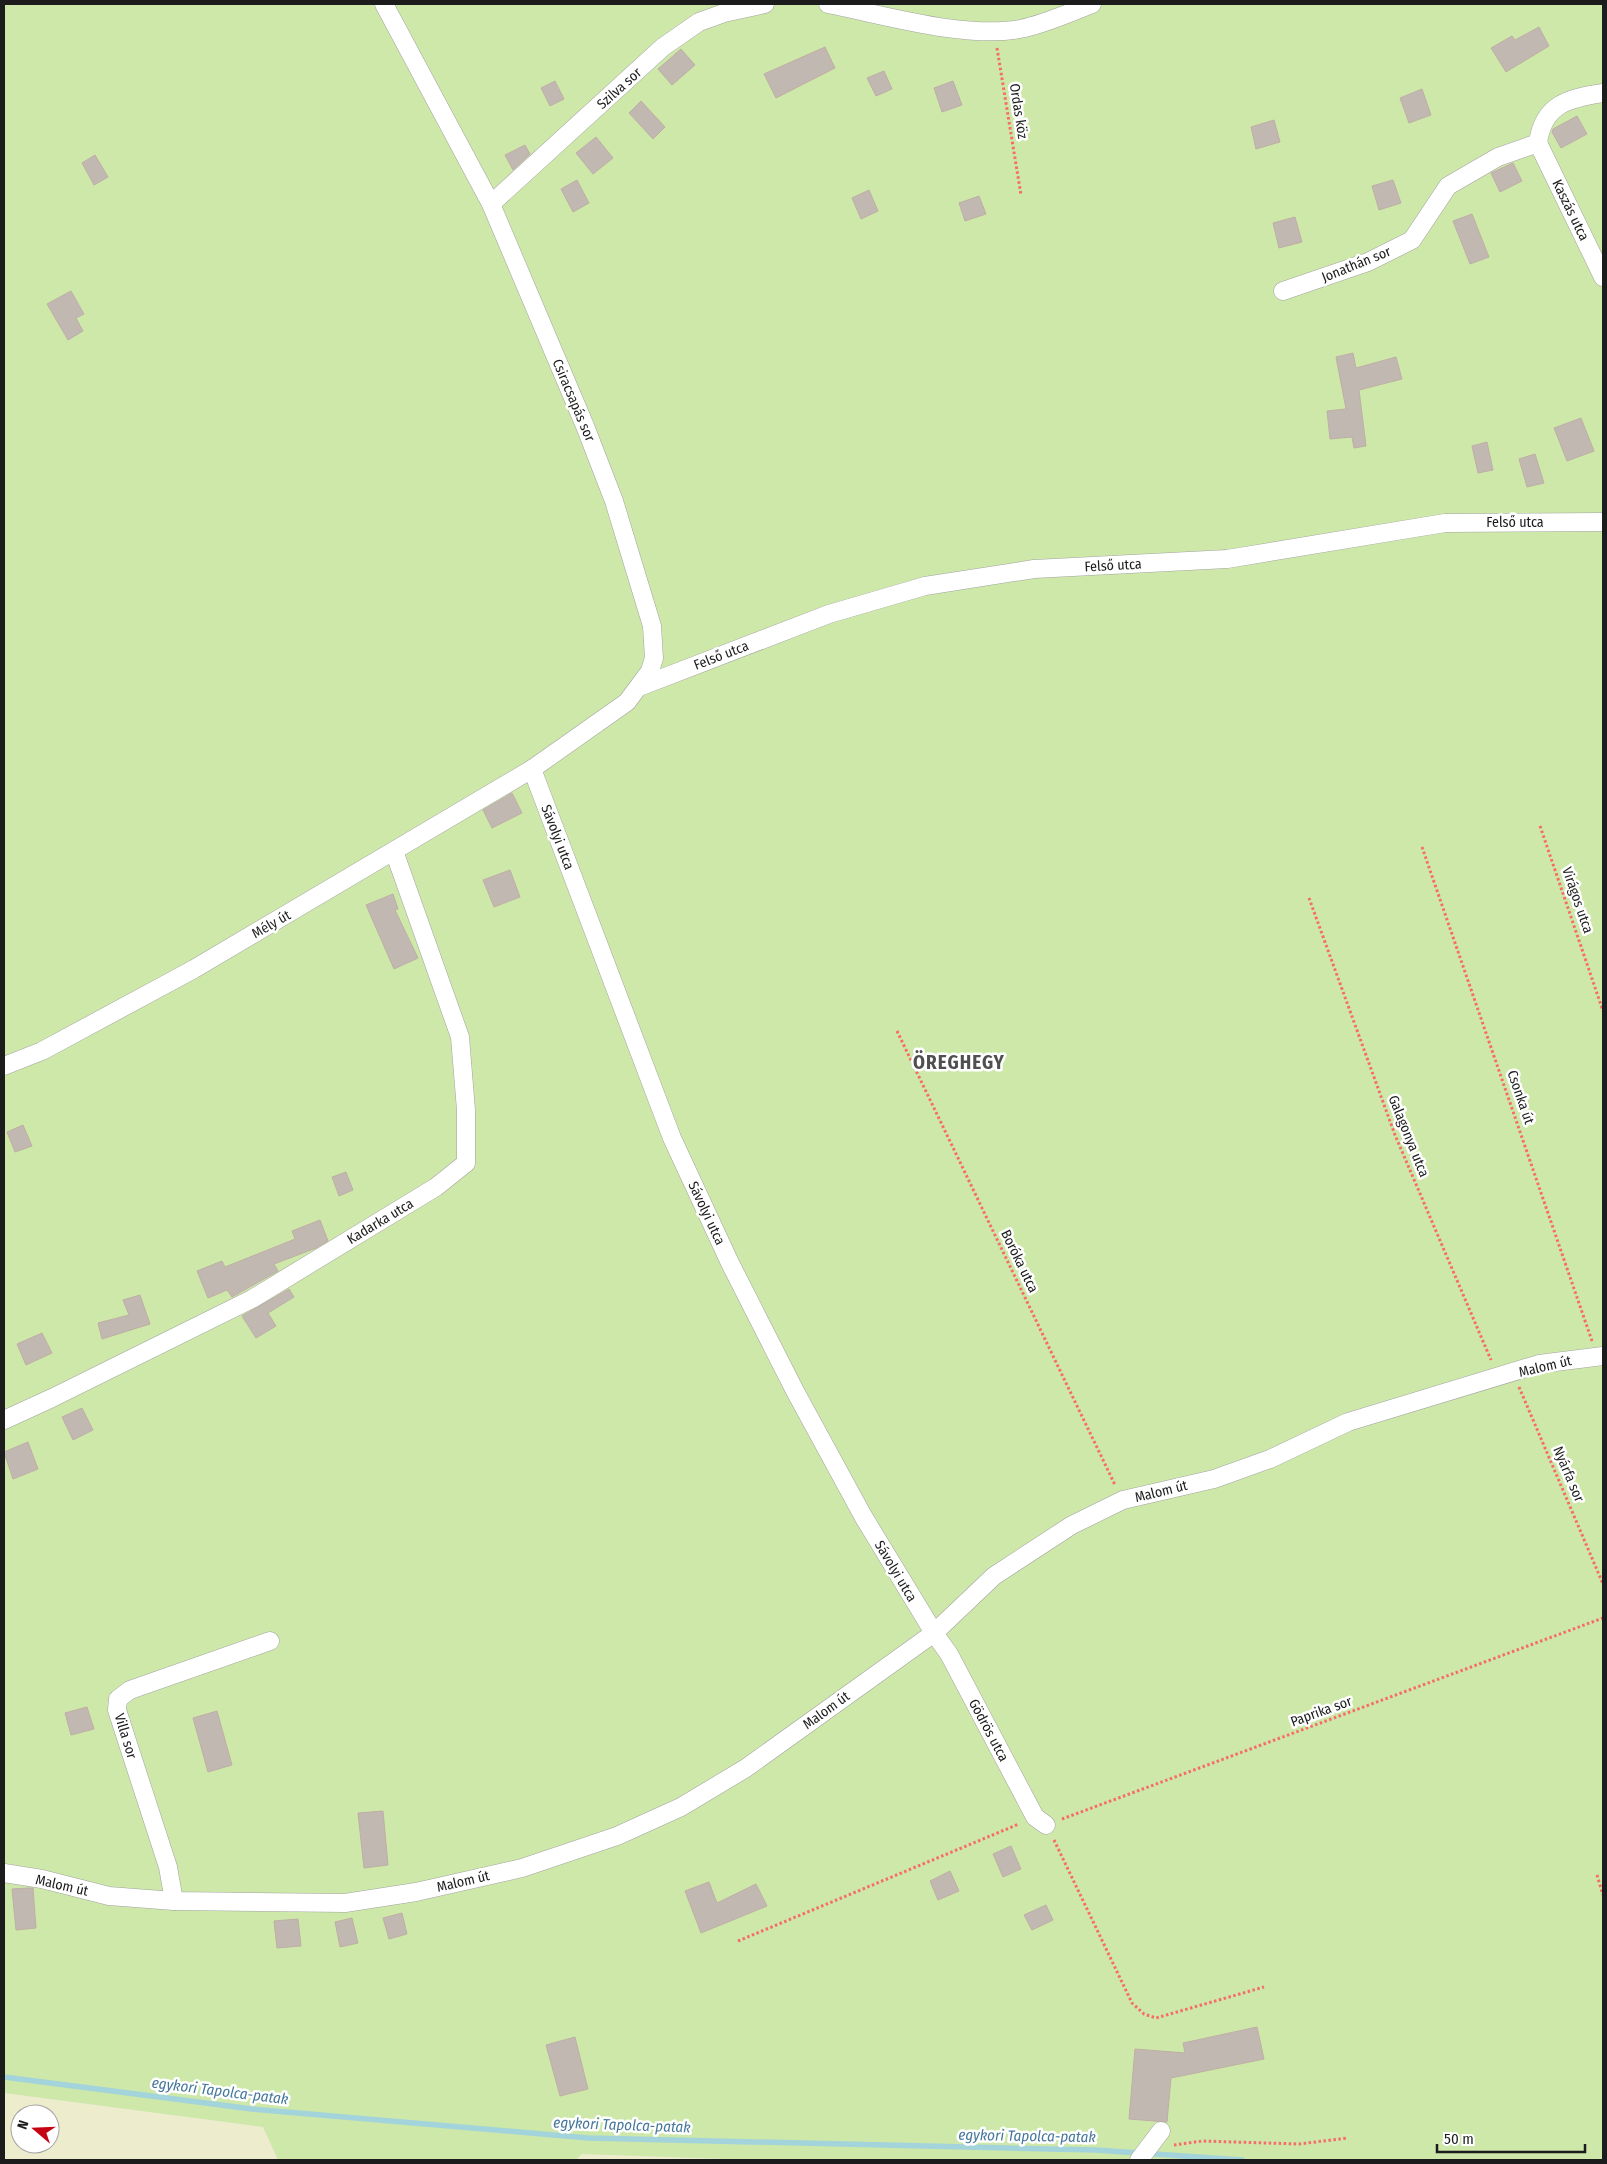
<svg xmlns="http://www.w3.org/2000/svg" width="1607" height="2164" font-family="'Fira Sans Condensed',sans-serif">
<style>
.farmland{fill:#edeccd;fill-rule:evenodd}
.grass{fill:#cde8a8}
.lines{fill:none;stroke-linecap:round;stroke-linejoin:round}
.stream{stroke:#a3d3db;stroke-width:5.5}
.building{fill:#c2b8b2;stroke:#bfaea5}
.street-casing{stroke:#a3a3a3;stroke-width:19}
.path{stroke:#f76c6a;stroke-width:3;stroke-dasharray:2.5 2.5;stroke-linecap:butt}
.street{stroke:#fff;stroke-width:18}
.labels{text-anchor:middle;stroke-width:5;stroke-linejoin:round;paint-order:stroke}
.street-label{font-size:14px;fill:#1c1c1c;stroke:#fff}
.water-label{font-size:15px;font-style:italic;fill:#45779b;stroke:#fff}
.district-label{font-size:19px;font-weight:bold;letter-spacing:1px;fill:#4f4f4f;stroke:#fff}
</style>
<rect width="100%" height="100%" fill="#eee9e2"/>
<g class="farmland">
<path d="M4 2093 263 2127 278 2160H4ZM20 2114H50V2144H20Z"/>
<polygon points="582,2154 754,2160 576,2160"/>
</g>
<polygon class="grass" points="4,4 1603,4 1603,2160 754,2160 582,2154 576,2160 278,2160 263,2127 4,2093"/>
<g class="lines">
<polyline class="stream" points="4,2077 252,2109 588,2138 1095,2150 1242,2160"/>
</g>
<g class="building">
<polygon points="1539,27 1549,46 1506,72 1491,48 1512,36 1515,40"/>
<polygon points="825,47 835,68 776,98 764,74"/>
<polygon points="681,49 695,65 672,85 658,69"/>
<polygon points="884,71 892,89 876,96 867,78"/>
<polygon points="555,81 564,99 550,106 541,88"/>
<polygon points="953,81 962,105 942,112 934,88"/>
<polygon points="1422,89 1431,115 1409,123 1400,98"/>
<polygon points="641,101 665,127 653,139 629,113"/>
<polygon points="1577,116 1587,134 1561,148 1552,132 1553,129"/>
<polygon points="1274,120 1280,142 1256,149 1251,127"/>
<polygon points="596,137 613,158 593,174 576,153"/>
<polygon points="525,145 530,154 513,170 505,155"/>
<polygon points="95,155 108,177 94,185 82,163"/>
<polygon points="1513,163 1522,181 1500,192 1491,173"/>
<polygon points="577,180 589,203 573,212 561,189"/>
<polygon points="1393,180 1401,203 1379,210 1372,186"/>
<polygon points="869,190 878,211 861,219 852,198"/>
<polygon points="979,196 986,214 965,221 959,203"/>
<polygon points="1472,214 1489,257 1470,264 1453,221"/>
<polygon points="1295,217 1302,242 1279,248 1273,223"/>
<polygon points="71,291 84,314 76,318 83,331 68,340 47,304"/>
<polygon points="1353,353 1356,368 1396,357 1402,379 1359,390 1366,446 1354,448 1352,437 1330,439 1327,411 1346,409 1336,357"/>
<polygon points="1581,418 1594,451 1567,461 1554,428"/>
<polygon points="1487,442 1493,470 1478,473 1472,446"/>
<polygon points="1535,454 1544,483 1527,487 1519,459"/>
<polygon points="512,793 522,813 492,828 483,810"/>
<polygon points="510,870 520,897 494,907 483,880"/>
<polygon points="393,894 398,909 395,910 418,958 394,969 366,905"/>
<polygon points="23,1125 32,1146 15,1152 7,1132"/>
<polygon points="346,1172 353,1190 339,1196 332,1177"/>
<polygon points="320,1220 328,1241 316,1248 274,1264 278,1271 232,1297 227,1290 208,1298 197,1271 222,1261 225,1267 295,1239 292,1231"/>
<polygon points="289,1289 294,1297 268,1313 276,1326 256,1338 242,1316"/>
<polygon points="140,1295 150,1324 102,1339 98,1323 129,1315 123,1300"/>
<polygon points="42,1333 52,1353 26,1365 17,1344"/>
<polygon points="82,1408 93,1430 73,1440 62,1417"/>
<polygon points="28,1442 38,1469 13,1479 4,1452"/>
<polygon points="87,1707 94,1729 71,1735 65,1713"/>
<polygon points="217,1711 232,1765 208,1772 193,1718"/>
<polygon points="383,1811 388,1865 364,1868 358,1813"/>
<polygon points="1011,1846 1021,1869 1003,1877 993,1854"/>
<polygon points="950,1871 959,1891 938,1900 930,1881"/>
<polygon points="709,1882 717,1903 756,1884 767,1906 701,1933 685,1891"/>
<polygon points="28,1888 33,1888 36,1928 16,1930 12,1889"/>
<polygon points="1046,1905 1053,1920 1032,1930 1024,1915"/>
<polygon points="402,1913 407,1934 389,1939 383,1918"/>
<polygon points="352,1918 358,1943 340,1947 335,1922"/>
<polygon points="298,1919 301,1946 277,1948 274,1921"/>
<polygon points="1257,2027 1264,2059 1171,2078 1167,2122 1129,2119 1135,2049 1185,2053 1183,2043"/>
<polygon points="575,2037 588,2089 560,2096 546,2045"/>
</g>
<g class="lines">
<defs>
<g id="street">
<path d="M828 4C884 15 964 39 1020 29 1045 24 1068 13 1092 4"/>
<polyline points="1538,143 1603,277"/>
<polyline points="491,204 663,47 699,22 724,13 765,4"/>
<path d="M1283 291 1368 262 1412 240 1448 186 1498 157 1538 143C1543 104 1569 98 1603 93"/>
<polyline points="639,687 829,614 925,586 1034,569 1227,559 1445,523 1603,522"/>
<polyline points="532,769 672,1138 730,1263 795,1391 863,1516 934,1633 949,1654 1035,1817 1046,1825"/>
<polyline points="4,1066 42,1051 194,969 532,769 627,702 650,671 654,658 652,626 614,501 585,426 491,204 384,4"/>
<polyline points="4,1420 52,1398 252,1299 436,1187 466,1163 466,1110 460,1037 394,851"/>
<polyline points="4,1873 42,1879 109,1896 174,1901 345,1903 416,1892 522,1868 617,1836 681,1807 746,1768 934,1633 994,1576 1072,1525 1123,1500 1214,1479 1270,1459 1348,1422 1539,1364 1603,1356"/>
<polyline points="174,1901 168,1867 117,1710 118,1699 130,1690 270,1641"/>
<polyline points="1139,2160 1161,2131"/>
</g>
</defs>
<use href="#street" class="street-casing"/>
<g class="path">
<polyline points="997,48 1021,195"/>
<polyline points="1540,826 1603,1011"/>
<polyline points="1422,847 1592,1341"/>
<polyline points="1309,898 1395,1135 1491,1360"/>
<polyline points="897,1031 1115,1485"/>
<polyline points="1519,1387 1603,1584"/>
<polyline points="1062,1819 1603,1618"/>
<polyline points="1054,1840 1132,2003 1144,2014 1156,2018 1264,1987"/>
<polyline points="1597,1875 1603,1895"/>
<polyline points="738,1941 1019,1824"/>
<polyline points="1174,2145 1202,2141 1299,2144 1348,2138"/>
</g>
<use href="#street" class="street"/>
</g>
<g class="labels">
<g class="street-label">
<text transform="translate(619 88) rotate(-42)" y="5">Szilva sor</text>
<text transform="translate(1019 111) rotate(81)" y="5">Ordas köz</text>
<text transform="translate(1571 210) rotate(64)" y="5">Kaszás utca</text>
<text transform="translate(1356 264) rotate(-22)" y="5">Jonathán sor</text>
<text transform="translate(574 400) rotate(67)" y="5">Csiracsapás sor</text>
<text x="1515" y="527">Felső utca</text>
<text transform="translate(1113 565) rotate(-3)" y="5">Felső utca</text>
<text transform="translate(721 655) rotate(-21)" y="5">Felső utca</text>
<text transform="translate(558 837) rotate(69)" y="5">Sávolyi utca</text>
<text transform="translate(1578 900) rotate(71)" y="5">Virágos utca</text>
<text transform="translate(271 924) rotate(-30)" y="5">Mély út</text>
<text transform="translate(1521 1097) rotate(71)" y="5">Csonka út</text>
<text transform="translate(1409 1136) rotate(68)" y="5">Galagonya utca</text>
<text transform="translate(707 1213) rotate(65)" y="5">Sávolyi utca</text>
<text transform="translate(380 1221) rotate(-31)" y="5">Kadarka utca</text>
<text transform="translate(1020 1261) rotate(64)" y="5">Boróka utca</text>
<text transform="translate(1545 1366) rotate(-13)" y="5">Malom út</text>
<text transform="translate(1569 1474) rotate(67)" y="5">Nyárfa sor</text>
<text transform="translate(1161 1491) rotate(-14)" y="5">Malom út</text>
<text transform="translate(896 1571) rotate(59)" y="5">Sávolyi utca</text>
<text transform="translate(826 1710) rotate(-36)" y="5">Malom út</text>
<text transform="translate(1321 1711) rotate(-20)" y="5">Paprika sor</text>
<text transform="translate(989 1730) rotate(62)" y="5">Gödrös utca</text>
<text transform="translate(126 1736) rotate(73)" y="5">Villa sor</text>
<text transform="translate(463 1881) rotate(-13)" y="5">Malom út</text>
<text transform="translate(62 1885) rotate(13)" y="5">Malom út</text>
</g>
<g class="water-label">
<text transform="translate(220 2091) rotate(7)" y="5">egykori Tapolca-patak</text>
<text transform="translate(622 2125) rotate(2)" y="5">egykori Tapolca-patak</text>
<text transform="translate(1027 2136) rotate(1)" y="5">egykori Tapolca-patak</text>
</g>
<g class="district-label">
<text x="959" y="1069">ÖREGHEGY</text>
</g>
</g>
<rect width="1607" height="2164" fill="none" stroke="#1c1c1c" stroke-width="10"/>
<g transform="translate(35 2129) rotate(289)"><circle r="24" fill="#ffffff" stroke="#a4a4a4"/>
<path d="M0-4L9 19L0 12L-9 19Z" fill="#c60313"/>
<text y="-8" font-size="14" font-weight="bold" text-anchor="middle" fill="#1c1c1c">N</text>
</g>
<path d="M1437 2144v8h148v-8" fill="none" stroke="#1c1c1c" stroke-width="2.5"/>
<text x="1444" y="2144" font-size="15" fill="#1c1c1c" stroke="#ffffff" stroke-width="4" paint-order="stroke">50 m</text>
</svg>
